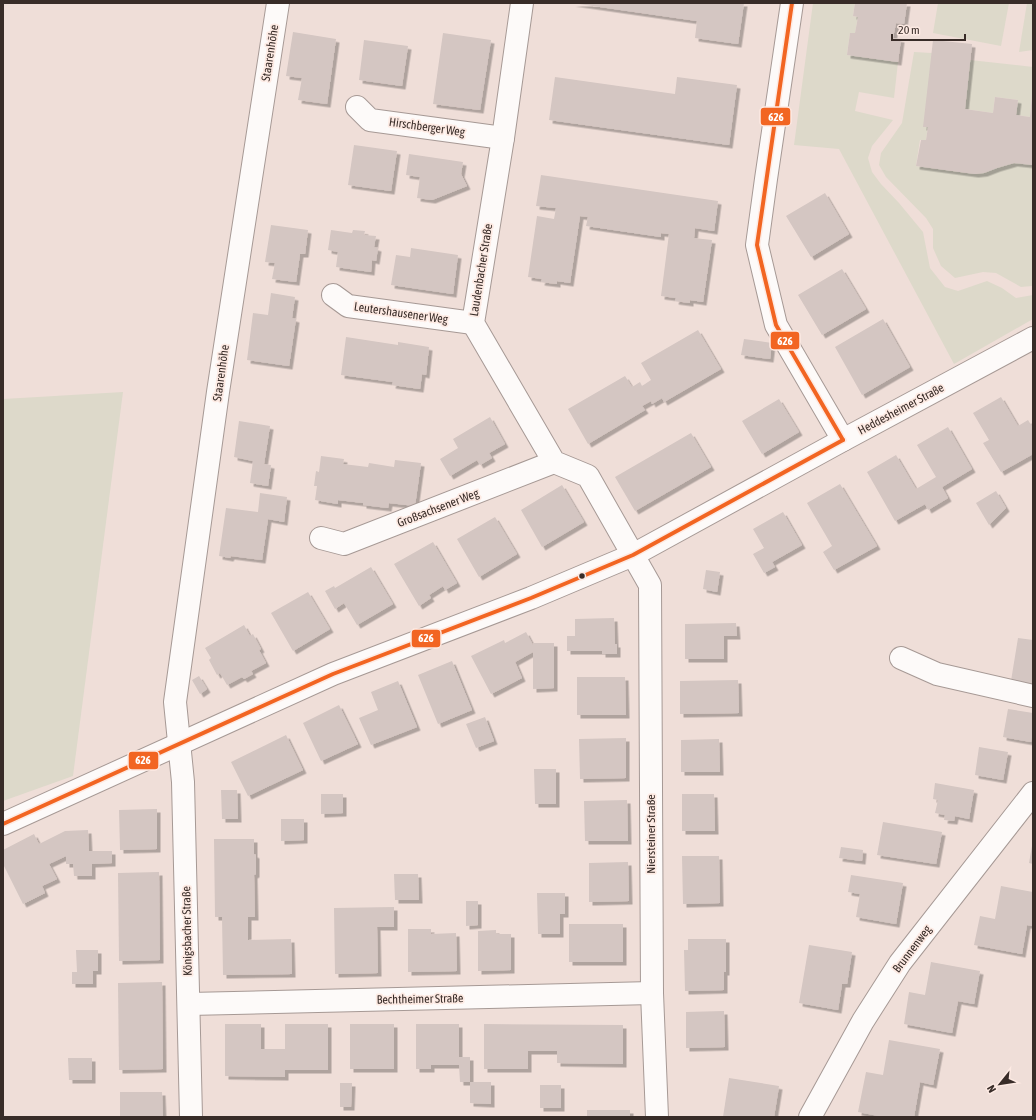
<svg xmlns="http://www.w3.org/2000/svg" width="1036" height="1120" font-family="'Asap Condensed',sans-serif">
<style>
.green{fill:#ddd9ca}
.building{fill:#d4c6c2;filter:url(#shadow)}
.lines{fill:none;stroke-linecap:round;stroke-linejoin:round}
.minor-casing{stroke:#a69995;stroke-width:24}
.minor{stroke:#fdfaf9;stroke-width:22}
.bus-1-casing{stroke:#fdeae3;stroke-width:7}
.bus-1{stroke:#f26522;stroke-width:4}
.bus-dot{fill:#382c28;stroke:#fdeae3;stroke-width:1.5}
.labels{text-anchor:middle;stroke-width:3.5;stroke-linejoin:round;paint-order:stroke}
.street-label{font-size:12px;fill:#382c28;stroke:#fdeae3}
.line-badge{stroke:#fdeae3;stroke-width:1.5}
.badge-label{font-size:11px;text-anchor:middle;font-weight:bold;fill:#fff}
</style>
<defs>
<filter id="shadow"><feDropShadow dx="3.5" dy="3.5" stdDeviation="0" flood-color="#0004"/></filter>
</defs>
<rect width="100%" height="100%" fill="#efded8"/>
<g class="green">
<polygon points="813,3 855,3 853,16 858,17 855,33 850,33 847,55 898,62 894,98 859,92 855,111 893,120 872,146 868,158 872,172 881,184 899,203 923,232 930,268 945,287 958,291 987,281 1002,288 1016,298 1033,295 1033,319 954,364 839,149 794,145"/>
<polygon points="938,3 1009,3 1001,46 933,33"/>
<polygon points="1027,3 1033,3 1033,50 1019,52"/>
<path d="M914 52 932 53 924 127H928L926 140H920L916 166 975 174C989 173 1001 164 1014 163 1020 162 1027 165 1033 165V284L1032 286 1021 287 996 273 983 272 955 278 941 266 933 248V229L926 218 886 177 879 165 881 153 902 123Z"/>
<polygon points="970,60 1033,67 1033,86 1030,117 1016,115 1018,100 995,97 993,113 965,109"/>
<polygon points="123,392 73,776 3,801 3,399"/>
</g>
<g class="building">
<polygon points="572,3 744,3 738,44 695,38 697,21"/>
<polygon points="855,3 907,3 904,24 896,23 893,38 901,39 898,62 847,55 850,33 855,33 858,17 853,16"/>
<polygon points="293,32 336,39 327,104 298,100 302,78 286,76"/>
<polygon points="443,33 491,40 480,110 433,104"/>
<polygon points="364,40 408,46 402,86 359,80"/>
<polygon points="933,40 972,44 965,109 993,113 995,97 1018,100 1016,115 1030,117 1032,95 1033,95 1033,165 1014,163 997,168 984,173 975,174 916,166 921,140 926,140 928,127 923,127"/>
<polygon points="555,77 675,94 677,77 737,85 729,145 549,120"/>
<polygon points="354,145 397,151 391,191 348,185"/>
<polygon points="409,154 463,162 461,174 467,186 432,200 417,198 420,177 406,175"/>
<polygon points="541,175 718,201 714,231 695,228 694,238 712,240 703,302 690,300 690,303 675,301 676,298 661,296 669,234 661,233 661,237 586,226 588,217 580,216 570,283 557,281 557,284 541,282 542,279 528,277 537,216 554,219 556,208 536,206"/>
<polygon points="825,193 849,234 811,257 786,216"/>
<polygon points="271,225 308,230 305,254 300,254 296,282 272,279 275,263 265,262"/>
<polygon points="331,230 352,233 353,230 365,231 364,235 376,236 374,247 378,248 376,261 372,260 371,272 336,267 338,252 328,250"/>
<polygon points="411,248 458,255 453,294 391,285 396,255 410,257"/>
<polygon points="842,269 866,309 822,335 798,295"/>
<polygon points="271,293 295,297 292,318 296,319 289,366 247,360 253,313 268,315"/>
<polygon points="883,319 910,367 862,395 835,347"/>
<polygon points="698,330 721,369 664,402 662,398 652,404 651,401 642,406 645,410 588,444 568,409 625,376 632,387 640,382 642,386 651,380 641,363"/>
<polygon points="346,337 398,345 398,342 429,347 426,375 422,374 420,389 392,385 393,382 341,375"/>
<polygon points="744,339 772,343 770,359 741,355"/>
<polygon points="1001,397 1018,426 1028,420 1033,428 1033,454 1001,472 983,443 989,440 973,413"/>
<polygon points="779,399 799,432 762,454 742,421"/>
<polygon points="490,417 505,444 489,453 492,458 480,465 477,460 450,476 440,459 458,448 453,439"/>
<polygon points="239,421 270,426 264,464 271,465 268,486 250,483 253,461 234,457"/>
<polygon points="948,427 972,469 942,487 948,498 928,510 925,504 895,521 867,472 896,455 916,489 936,477 917,445"/>
<polygon points="691,433 711,467 635,511 615,477"/>
<polygon points="321,456 344,459 343,464 368,467 369,463 394,467 395,460 421,463 415,506 389,503 388,508 363,505 363,503 338,500 338,504 315,500 317,486 314,486 316,471 319,472"/>
<polygon points="840,484 877,546 834,570 823,552 832,546 807,503"/>
<polygon points="562,485 584,522 542,547 521,510"/>
<polygon points="996,491 1006,508 989,525 976,503"/>
<polygon points="260,493 287,497 284,522 268,519 262,560 231,556 230,558 219,556 226,508 258,512"/>
<polygon points="783,512 802,545 772,562 775,567 764,573 753,554 764,548 753,529"/>
<polygon points="495,517 517,554 479,577 457,539"/>
<polygon points="433,542 457,583 445,590 443,586 429,595 431,598 419,606 394,564"/>
<polygon points="371,567 393,604 357,625 344,603 335,609 325,591 334,586 335,588"/>
<polygon points="706,570 720,572 717,592 703,589"/>
<polygon points="308,592 330,629 293,651 271,613"/>
<polygon points="614,618 615,644 617,644 617,654 602,654 602,651 567,651 567,636 575,636 575,619"/>
<polygon points="736,623 737,636 724,636 724,659 685,659 685,624"/>
<polygon points="244,625 250,636 253,634 261,649 259,650 266,663 251,671 253,674 244,679 242,677 227,685 220,673 217,675 209,660 211,658 205,648"/>
<polygon points="526,632 533,645 533,643 554,643 554,688 533,689 533,652 515,662 522,678 491,694 471,656 504,640 505,643"/>
<polygon points="1018,638 1033,640 1033,691 1010,687"/>
<polygon points="452,661 472,710 438,724 418,675"/>
<polygon points="199,676 207,689 200,694 192,680"/>
<polygon points="577,677 625,677 626,715 577,715"/>
<polygon points="738,680 739,713 680,714 680,681"/>
<polygon points="398,681 417,727 371,745 359,718 378,710 371,692"/>
<polygon points="339,705 358,744 321,761 303,723"/>
<polygon points="1008,709 1033,713 1033,732 1031,742 1003,737"/>
<polygon points="485,717 494,741 476,748 466,724"/>
<polygon points="286,735 303,770 248,796 231,762"/>
<polygon points="626,738 626,778 580,779 579,739"/>
<polygon points="719,739 720,772 681,772 681,740"/>
<polygon points="979,747 1008,752 1003,780 975,775"/>
<polygon points="534,769 556,769 556,804 535,804"/>
<polygon points="935,783 974,790 969,819 955,816 954,821 944,820 945,815 935,813 938,800 933,799"/>
<polygon points="221,790 237,790 238,819 222,819"/>
<polygon points="321,794 343,794 343,813 321,814"/>
<polygon points="682,794 714,794 715,831 682,831"/>
<polygon points="627,800 628,841 585,841 584,801"/>
<polygon points="157,809 157,849 120,850 119,810"/>
<polygon points="281,819 304,819 304,840 281,841"/>
<polygon points="883,822 942,832 936,864 877,855"/>
<polygon points="88,830 89,851 112,851 112,863 92,864 92,876 74,876 73,864 66,864 66,856 49,864 57,879 42,886 45,893 23,904 3,864 3,850 34,834 39,844 65,831"/>
<polygon points="214,839 254,839 254,854 256,855 256,874 254,875 255,917 248,917 248,940 291,939 292,974 223,975 222,917 215,917"/>
<polygon points="1032,846 1033,846 1033,864 1029,863"/>
<polygon points="841,847 863,850 862,861 839,858"/>
<polygon points="682,856 719,856 720,903 683,904"/>
<polygon points="628,862 629,901 589,902 589,863"/>
<polygon points="159,872 160,960 119,961 118,873"/>
<polygon points="394,874 418,874 419,900 395,900"/>
<polygon points="851,875 903,883 896,924 856,917 860,894 848,892"/>
<polygon points="1001,886 1033,892 1033,926 1027,925 1022,954 974,945 980,916 995,919"/>
<polygon points="537,893 565,893 565,914 560,914 560,934 538,934"/>
<polygon points="466,901 478,901 478,925 466,926"/>
<polygon points="394,907 394,927 377,927 378,973 335,974 334,908"/>
<rect x="569" y="924" width="54" height="38"/>
<polygon points="408,929 431,929 431,934 456,933 457,971 408,972"/>
<polygon points="496,930 496,934 511,934 511,970 478,971 478,931"/>
<polygon points="688,939 726,939 726,972 724,972 724,990 685,991 684,950 688,950"/>
<polygon points="809,945 852,952 847,984 842,984 838,1010 799,1003"/>
<polygon points="76,950 98,950 98,971 93,971 93,984 72,984 72,972 77,972"/>
<polygon points="931,962 980,971 974,1004 958,1001 952,1033 904,1024 909,992 925,995"/>
<polygon points="162,982 163,1069 119,1070 118,983"/>
<polygon points="724,1011 725,1047 686,1048 686,1012"/>
<polygon points="225,1024 261,1024 261,1049 285,1049 285,1024 328,1024 328,1070 285,1070 285,1077 225,1076"/>
<rect x="350" y="1024" width="44" height="45"/>
<polygon points="416,1024 459,1024 459,1057 470,1057 470,1082 460,1082 459,1065 431,1065 431,1069 416,1069"/>
<polygon points="484,1024 623,1025 623,1064 557,1063 557,1051 528,1051 528,1069 484,1069"/>
<polygon points="889,1040 940,1049 933,1085 920,1082 914,1117 884,1117 858,1112 866,1072 883,1075"/>
<polygon points="68,1058 92,1058 92,1080 69,1080"/>
<polygon points="729,1078 779,1086 774,1117 723,1117"/>
<polygon points="470,1082 491,1082 491,1104 470,1103"/>
<polygon points="340,1083 352,1083 351,1107 340,1107"/>
<rect x="540" y="1085" width="21" height="23"/>
<polygon points="120,1092 162,1092 163,1117 120,1117"/>
<rect x="587" y="1110" width="43" height="7"/>
</g>
<g class="lines">
<defs>
<g id="minor">
<polyline points="522,3 503,138 473,323 554,462 588,476 650,585 652,993 657,1117"/>
<polyline points="792,3 766,179 757,245 776,325 843,440"/>
<polyline points="357,107 370,120 503,138"/>
<polyline points="333,295 348,306 473,323"/>
<polyline points="321,538 344,544 554,462"/>
<polyline points="901,658 937,674 1033,696"/>
<polyline points="3,824 333,674 531,598 633,555 843,440 1033,338"/>
<polyline points="189,1004 652,993"/>
<polyline points="191,1117 183,782 175,702 218,392 278,3"/>
<polyline points="810,1117 863,1021 900,963 1033,793"/>
</g>
</defs>
<use href="#minor" class="minor-casing"/>
<use href="#minor" class="minor"/>
<defs>
<g id="bus-1">
<polyline points="792,3 757,245 776,325 843,440"/>
<polyline points="3,824 333,674 531,598 633,555 843,440"/>
</g>
</defs>
<use href="#bus-1" class="bus-1-casing"/>
<use href="#bus-1" class="bus-1"/>
</g>
<circle class="bus-dot" cx="582" cy="576" r="3.5"/>
<g class="labels">
<g class="street-label">
<text transform="translate(270 53) rotate(-81)" y="4">Staarenhöhe</text>
<text transform="translate(427 127) rotate(8)" y="4">Hirschberger Weg</text>
<text transform="translate(481 270) rotate(-81)" y="4">Laudenbacher Straße</text>
<text transform="translate(401 313) rotate(8)" y="4">Leutershausener Weg</text>
<text transform="translate(221 373) rotate(-82)" y="4">Staarenhöhe</text>
<text transform="translate(901 409) rotate(-28)" y="4">Heddesheimer Straße</text>
<text transform="translate(438 508) rotate(-21)" y="4">Großsachsener Weg</text>
<text transform="translate(651 834) rotate(-90)" y="4">Niersteiner Straße</text>
<text transform="translate(187 931) rotate(-91)" y="4">Königsbacher Straße</text>
<text transform="translate(912 949) rotate(-53)" y="4">Brunnenweg</text>
<text transform="translate(420 999) rotate(-1)" y="4">Bechtheimer Straße</text>
</g>
</g>
<g class="line-badge">
<rect x="760" y="107" width="31" height="19" rx="4" fill="#f26522"/>
<rect x="770" y="331" width="30" height="19" rx="4" fill="#f26522"/>
<rect x="411" y="629" width="30" height="19" rx="4" fill="#f26522"/>
<rect x="128" y="751" width="31" height="19" rx="4" fill="#f26522"/>
</g>
<g class="badge-label">
<text x="776" y="121">626</text>
<text x="785" y="345">626</text>
<text x="426" y="642">626</text>
<text x="143" y="764">626</text>
</g>
<rect width="1036" height="1120" fill="none" stroke="#382c28" stroke-width="8"/>
<g transform="translate(1000 1084) rotate(240)" stroke="#fdeae3" stroke-width="3" paint-order="stroke">
<path d="M0-3L7 15L0 10L-7 15Z" fill="#382c28"/>
<text y="-6" font-size="11" font-weight="bold" text-anchor="middle" fill="#382c28">N</text>
</g>
<path d="M892 34v6h73v-6" fill="none" stroke="#382c28" stroke-width="2"/>
<text x="898" y="34" font-size="12" fill="#382c28" stroke="#fdeae3" stroke-width="3" paint-order="stroke">20 m</text>
</svg>
